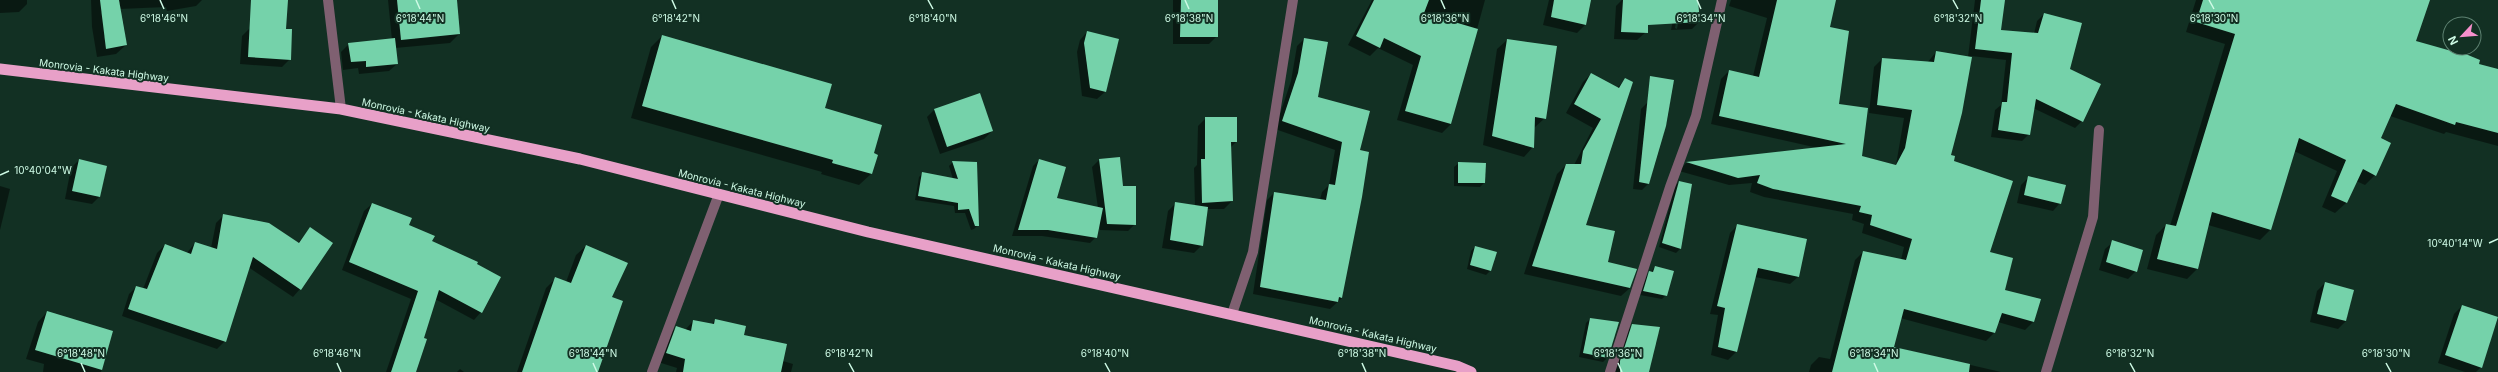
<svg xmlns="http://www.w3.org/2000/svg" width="2498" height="372" font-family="Inter,sans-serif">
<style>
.shadow{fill:#0007}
.building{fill:#75d2aa}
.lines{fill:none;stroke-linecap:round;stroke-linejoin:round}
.minor{stroke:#7f6071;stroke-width:10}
.trunk{stroke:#e8a0c8;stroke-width:11}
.ticks{fill:none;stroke:#cefae5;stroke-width:1.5}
.labels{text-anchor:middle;stroke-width:4;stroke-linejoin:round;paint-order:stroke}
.street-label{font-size:10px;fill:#cefae5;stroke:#123023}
.ticks-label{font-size:10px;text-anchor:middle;fill:#cefae5;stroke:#123023;stroke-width:4;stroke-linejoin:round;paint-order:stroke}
</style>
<rect width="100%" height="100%" fill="#123023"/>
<g class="shadow">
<polygon points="0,0 27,0 27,4 19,12 0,13"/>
<polygon points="91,0 202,0 196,6 167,11 166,7 120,9 126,45 116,54 97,57 92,27"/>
<polygon points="264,0 287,0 285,30 290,59 282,67 240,64 242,36 250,28"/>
<polygon points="388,0 456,0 459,34 450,43 395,48 397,64 389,71 359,74 358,68 343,70 341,52 349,44 392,40"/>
<polygon points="1173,0 1217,0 1217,36 1209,44 1173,44"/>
<polygon points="1372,0 1485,0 1451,124 1442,133 1397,120 1413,65 1378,48 1370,56 1348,45"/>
<polygon points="1549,0 1590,0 1585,25 1577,33 1543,25"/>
<polygon points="1622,0 1646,0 1645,33 1637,40 1614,39 1616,6"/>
<polygon points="1677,0 1680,0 1675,28 1677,29 1682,0 1697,0 1699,22 1692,29 1671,30"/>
<polygon points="1731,0 1835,0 1828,28 1837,105 1861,156 1896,165 1904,118 1869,113 1874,67 1882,59 1927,63 1936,52 1968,57 1975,0 2004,0 2000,31 2034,34 2037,21 2044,14 2069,69 2082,121 2075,128 2033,108 2029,134 2022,141 1991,137 1995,110 2001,105 2006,60 1971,56 1961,113 1950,156 2004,291 2039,300 2033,322 2025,330 1998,322 1994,333 1986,341 1900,318 1893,347 2001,372 1809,372 1811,365 1819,357 1830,359 1855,260 1863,252 1901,260 1904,247 1862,233 1864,224 1852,220 1853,214 1764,197 1750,192 1752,183 1729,185 1679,171 1686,163 1818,148 1711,124 1721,79 1729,71 1753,76 1767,18 1729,6"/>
<polygon points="2196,0 2429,0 2415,41 2477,65 2498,70 2498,146 2446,132 2444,134 2390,116 2379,138 2375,175 2365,185 2356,181 2346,203 2335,213 2322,207 2337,171 2294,151 2270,230 2260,240 2208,225 2197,269 2187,279 2147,269 2156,235 2166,225 2170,226 2225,44 2186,32"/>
<polygon points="1087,32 1105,92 1097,99 1082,96 1077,52 1080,40"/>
<polygon points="662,36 824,109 872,154 871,174 859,185 821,174 822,172 631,118 651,47"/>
<polygon points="1304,39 1317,98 1359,151 1342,298 1330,309 1253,294 1267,200 1274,193 1320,200 1322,192 1329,185 1335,150 1275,129 1291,81 1297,46"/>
<polygon points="1507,40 1545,118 1534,128 1533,147 1524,157 1483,145 1497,49"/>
<polygon points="1591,74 1617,88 1625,80 1585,225 1607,263 1630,288 1621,296 1524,274 1557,174 1566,165 1574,165 1593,128 1566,113 1583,82"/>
<polygon points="1648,102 1648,184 1642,190 1633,189 1641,109"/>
<polygon points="935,109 992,131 984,139 940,154 927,117"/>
<polygon points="1206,118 1236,142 1231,147 1232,201 1224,209 1207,209 1202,245 1194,253 1162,248 1168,211 1176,203 1195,206 1194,168 1197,165 1198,126"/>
<polygon points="79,160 99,197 92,204 65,199 71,168"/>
<polygon points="1039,160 1056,199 1098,208 1092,167 1099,160 1122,187 1135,224 1128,231 1100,230 1099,222 1096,237 1090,243 1042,236 1012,236 1033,166"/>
<polygon points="953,162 978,225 974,229 971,230 965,213 955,213 954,206 915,200 919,177 923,173 953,179 949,166"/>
<polygon points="1459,163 1484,183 1480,187 1454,186 1454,167"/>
<polygon points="2029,177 2060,203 2053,211 2017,203 2021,185"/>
<polygon points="1679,182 1680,249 1676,253 1659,247 1675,186"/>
<polygon points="0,186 10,189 0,230"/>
<polygon points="372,204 431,241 476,265 481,312 474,320 435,299 422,338 415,372 386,372 411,299 342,270 364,211"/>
<polygon points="224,215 298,243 310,228 300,289 293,297 248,267 225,341 217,349 122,316 129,294 136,287 143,289 157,253 165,245 186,254 195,243 211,248 216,223"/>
<polygon points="1738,225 1798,277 1790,284 1755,277 1736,352 1728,360 1711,355 1718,315 1710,314 1730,233"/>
<polygon points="2113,242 2136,271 2128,279 2099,270 2105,249"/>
<polygon points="586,246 611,298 597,372 517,372 546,288 556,278 566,282 576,255"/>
<polygon points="1475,247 1490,271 1486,275 1467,269 1471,251"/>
<polygon points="1655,267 1666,295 1662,299 1640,295 1646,277"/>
<polygon points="2325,283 2353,290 2346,321 2338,329 2310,322 2317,291"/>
<polygon points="2462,306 2498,318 2481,367 2476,372 2465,372 2438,363 2454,314"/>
<polygon points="47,312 112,332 101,372 43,372 44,364 26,359 38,322"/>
<polygon points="1590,319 1618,323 1607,358 1603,362 1579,357 1586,323"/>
<polygon points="715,320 783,361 793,364 791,372 676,372 677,368 658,362 667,336 677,327 685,330 693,321 711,325"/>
<polygon points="1633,325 1648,372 1614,372 1627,331"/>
<polygon points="460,369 464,372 457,372"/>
</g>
<g class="building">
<polygon points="100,0 119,0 127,45 106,49"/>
<polygon points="251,0 288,0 286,29 292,29 291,60 248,57"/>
<polygon points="397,0 457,0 460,34 401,40"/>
<polygon points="1181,0 1218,0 1218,37 1180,37"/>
<polygon points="1374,0 1429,0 1424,13 1478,29 1451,124 1405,111 1421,56 1384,38 1380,48 1356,36"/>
<polygon points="1554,0 1591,0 1586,25 1551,17"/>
<polygon points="1623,0 1698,0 1700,22 1648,25 1648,33 1621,32"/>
<polygon points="1777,0 1836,0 1830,27 1849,31 1839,104 1868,108 1862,156 1896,165 1905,148 1912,110 1877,105 1882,58 1934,62 1936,51 1972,57 1962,113 1951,155 1955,156 1954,161 2013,181 1990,252 2013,258 2005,290 2041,299 2034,322 2002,313 1995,333 1904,309 1894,347 1970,364 1969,372 1832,372 1863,251 1906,260 1912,239 1870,225 1872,215 1859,212 1861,206 1773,189 1757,183 1760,175 1738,178 1686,162 1846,144 1719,116 1729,70 1759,77"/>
<polygon points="1981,0 2005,0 2001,30 2038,33 2044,13 2082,23 2070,69 2101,84 2083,122 2036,99 2030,135 1998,130 2002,102 2007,102 2012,53 1975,49"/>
<polygon points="2203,0 2430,0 2416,41 2455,52 2456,50 2480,60 2479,64 2498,69 2498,133 2456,122 2455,125 2396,104 2381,138 2391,143 2376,176 2363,169 2347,203 2331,196 2346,160 2299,138 2271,230 2212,212 2198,269 2157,259 2166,224 2176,226 2235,34 2196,22"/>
<polygon points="1087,31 1119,39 1106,92 1090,88 1084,43"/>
<polygon points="662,35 832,84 825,108 882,125 874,153 878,155 872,174 832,163 833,160 642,106"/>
<polygon points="395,38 398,64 366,67 366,61 351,62 348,43"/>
<polygon points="1304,38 1328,42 1318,97 1370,111 1360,150 1369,152 1362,197 1342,298 1339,297 1338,302 1260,287 1274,192 1326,200 1329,184 1335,185 1342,142 1282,121 1298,73"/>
<polygon points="1507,39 1557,46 1546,119 1535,117 1534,148 1492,136"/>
<polygon points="1591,73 1619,88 1625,78 1633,82 1586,225 1615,231 1608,262 1637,269 1630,288 1532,266 1566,164 1581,164 1583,151 1601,119 1574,104"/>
<polygon points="1650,76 1674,80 1666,126 1649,184 1639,182"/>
<polygon points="980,93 993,131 947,147 934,109"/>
<polygon points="1205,117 1237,117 1237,142 1231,142 1233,201 1202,203 1201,159 1205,159"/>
<polygon points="1120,157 1123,186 1136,186 1136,225 1107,224 1099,159"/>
<polygon points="79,159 107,166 100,197 72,191"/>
<polygon points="1039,159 1066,167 1057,198 1103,208 1097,238 1048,230 1018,230"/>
<polygon points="952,161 977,162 979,226 975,226 969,209 958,210 958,203 918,196 922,172 958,179"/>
<polygon points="1458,162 1486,163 1485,183 1458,183"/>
<polygon points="2028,176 2066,185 2061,204 2024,195"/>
<polygon points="1679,181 1692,184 1681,249 1662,243"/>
<polygon points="1175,202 1208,207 1203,246 1170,240"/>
<polygon points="372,203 412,218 409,225 435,236 432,241 478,262 477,264 501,277 482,313 439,290 424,338 427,339 416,372 391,372 418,291 349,262"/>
<polygon points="223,214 269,223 299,243 310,227 333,243 301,290 253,257 226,342 128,309 136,286 147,289 165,244 191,254 195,242 217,249"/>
<polygon points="1737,224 1807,239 1799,277 1758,268 1737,352 1718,347 1725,308 1717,306"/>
<polygon points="2112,240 2143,250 2137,272 2106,262"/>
<polygon points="586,245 628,263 612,297 623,301 598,372 522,372 555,277 571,283"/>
<polygon points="1475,246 1497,252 1491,271 1470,265"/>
<polygon points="1655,266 1674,271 1667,296 1643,291 1649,271 1653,272"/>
<polygon points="2325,282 2354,290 2346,321 2317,314"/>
<polygon points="2462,305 2498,317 2482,368 2445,355"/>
<polygon points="47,311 113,331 102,370 35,350"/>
<polygon points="1590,318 1619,322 1608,358 1583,353"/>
<polygon points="715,319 746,326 744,335 787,344 781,372 683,372 685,359 666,353 676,326 691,331 693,320 714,324"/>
<polygon points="1632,324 1660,327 1649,372 1620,372 1620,361"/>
</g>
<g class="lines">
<g class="minor">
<polyline points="328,0 341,109"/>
<polyline points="1232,314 1253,252 1293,0"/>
<polyline points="652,372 719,194"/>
<polyline points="1610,372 1670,187 1696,116 1722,0"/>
<polyline points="2046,372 2093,217 2099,130"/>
</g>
<polyline class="trunk" points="0,69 341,109 580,159 868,232 1457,366 1471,372"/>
</g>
<path class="ticks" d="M160 0 164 9M416 0 420 9M672 0 676 9M928 0 933 9M1185 0 1189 9M1441 0 1445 9M1697 0 1701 9M1953 0 1958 9M2209 0 2214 9M0 175 9 171M2489 243 2498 239M81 363 85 372M337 363 341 372M593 363 597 372M849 363 854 372M1105 363 1110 372M1362 363 1366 372M1618 363 1622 372M1874 363 1878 372M2130 363 2135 372M2386 363 2391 372"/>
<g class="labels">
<g class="street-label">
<text transform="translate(104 70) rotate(7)" y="4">Monrovia - Kakata Highway</text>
<text transform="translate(426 115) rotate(12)" y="4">Monrovia - Kakata Highway</text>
<text transform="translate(742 188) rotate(14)" y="4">Monrovia - Kakata Highway</text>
<text transform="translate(1057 262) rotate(13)" y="4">Monrovia - Kakata Highway</text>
<text transform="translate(1373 334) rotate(13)" y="4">Monrovia - Kakata Highway</text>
</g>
</g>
<g class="ticks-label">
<text x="933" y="22">6°18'40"N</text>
<text x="164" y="22">6°18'46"N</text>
<text x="420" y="22">6°18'44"N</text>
<text x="676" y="22">6°18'42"N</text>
<text x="1189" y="22">6°18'38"N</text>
<text x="1445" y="22">6°18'36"N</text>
<text x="1701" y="22">6°18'34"N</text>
<text x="1958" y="22">6°18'32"N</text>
<text x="2214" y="22">6°18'30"N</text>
<text x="43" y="174">10°40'04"W</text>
<text x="2455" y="247">10°40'14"W</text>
<text x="81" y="357">6°18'48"N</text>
<text x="337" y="357">6°18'46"N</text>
<text x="593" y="357">6°18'44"N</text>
<text x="849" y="357">6°18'42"N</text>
<text x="1105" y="357">6°18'40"N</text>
<text x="1362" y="357">6°18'38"N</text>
<text x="1618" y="357">6°18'36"N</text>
<text x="1874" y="357">6°18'34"N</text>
<text x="2130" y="357">6°18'32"N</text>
<text x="2386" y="357">6°18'30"N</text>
</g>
<g transform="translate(2462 36) rotate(244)"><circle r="19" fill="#123023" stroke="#5d8171"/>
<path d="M0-3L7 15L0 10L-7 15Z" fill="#f790cd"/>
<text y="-6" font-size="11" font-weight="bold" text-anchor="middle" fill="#cefae5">N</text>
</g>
</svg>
